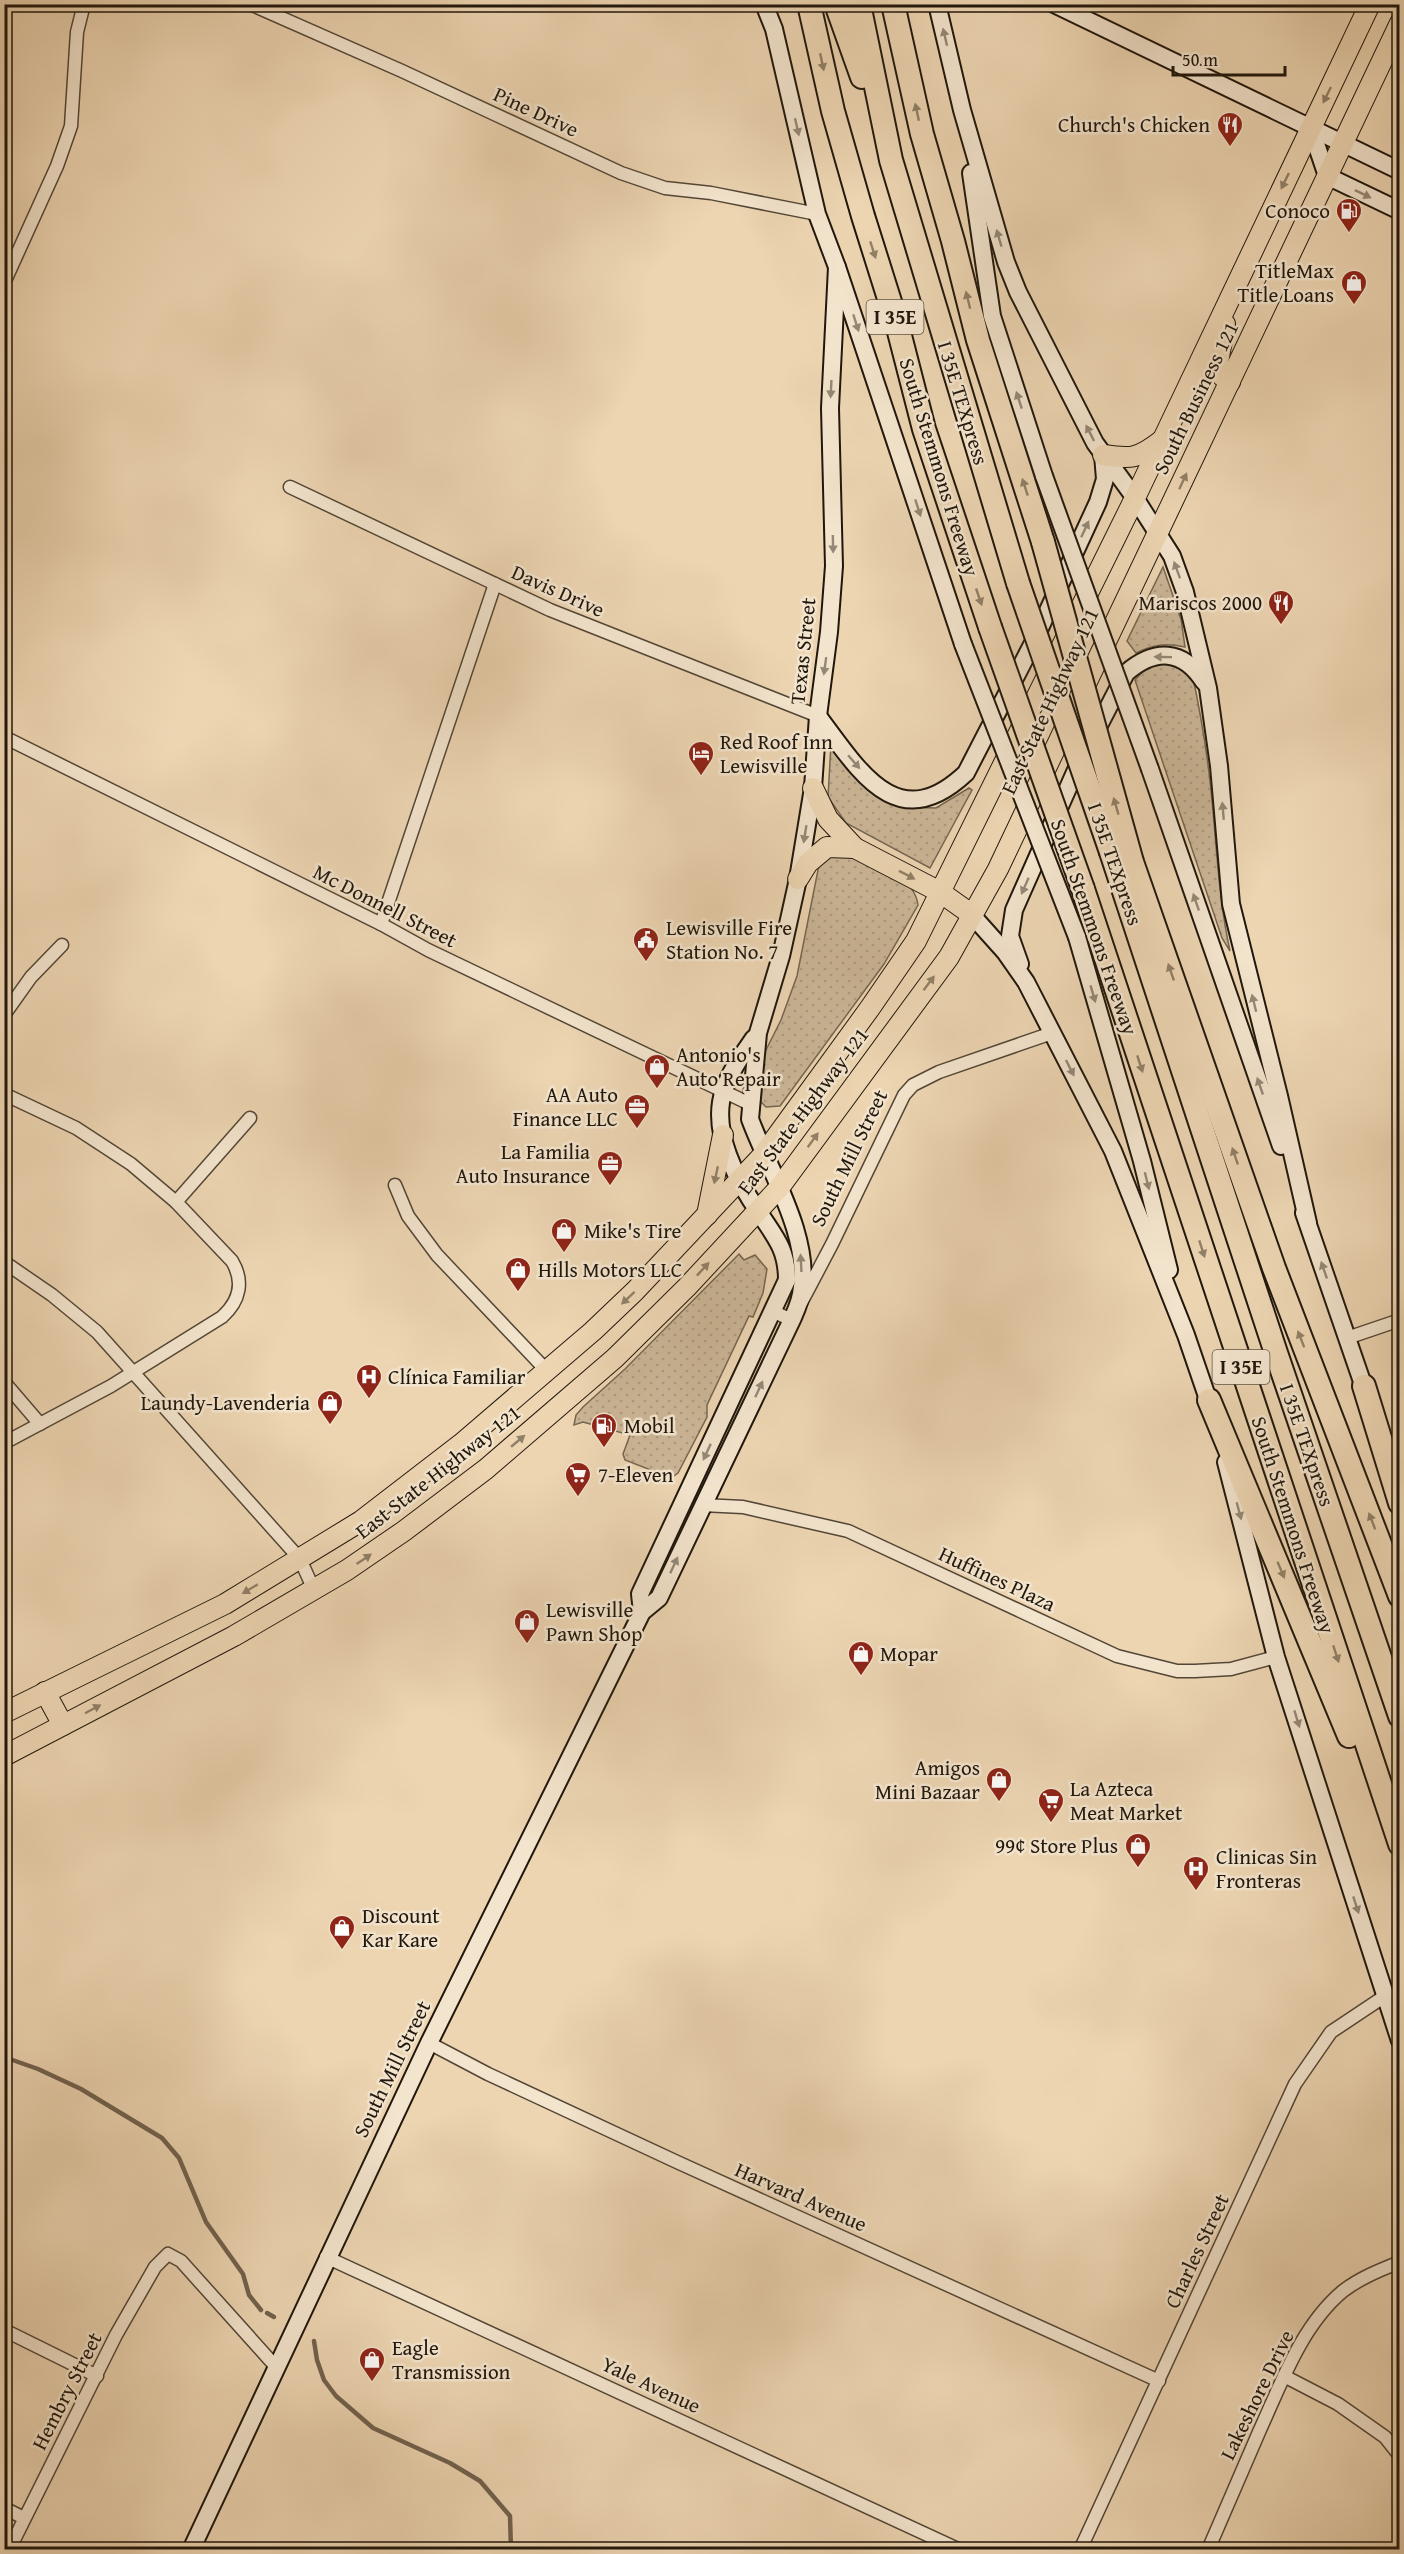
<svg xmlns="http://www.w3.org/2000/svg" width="1404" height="2554" font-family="'Gentium Book Plus',serif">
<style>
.grass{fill:url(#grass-dots);stroke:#756651;stroke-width:1.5}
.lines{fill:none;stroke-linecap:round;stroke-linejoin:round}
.stream{stroke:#71624e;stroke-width:4.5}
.street-casing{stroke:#534636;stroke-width:15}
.secondary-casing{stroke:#20170c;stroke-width:20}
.primary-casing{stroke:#20170c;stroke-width:22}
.highway-casing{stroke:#20170c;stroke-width:26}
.street{stroke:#f3e4cd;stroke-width:12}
.secondary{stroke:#f3e4cd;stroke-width:16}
.primary{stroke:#edd5b2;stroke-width:20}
.highway{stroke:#edd5b2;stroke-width:22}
.secondary-bridge-casing{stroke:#20170c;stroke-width:20;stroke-linecap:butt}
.highway-bridge-casing{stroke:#20170c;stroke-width:26;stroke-linecap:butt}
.secondary-bridge{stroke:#f3e4cd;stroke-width:16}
.highway-bridge{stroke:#edd5b2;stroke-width:22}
.oneway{fill:#948876}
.oneway2{fill:#918067}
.labels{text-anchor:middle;stroke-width:5;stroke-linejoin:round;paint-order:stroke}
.shield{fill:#f3e4cd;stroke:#5f5446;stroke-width:1.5}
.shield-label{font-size:20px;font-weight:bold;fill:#20170c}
.street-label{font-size:21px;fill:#20170c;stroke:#f3e4cd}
.poi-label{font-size:21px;fill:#20170c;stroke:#f3e4cd;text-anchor:start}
</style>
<defs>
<pattern id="grass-dots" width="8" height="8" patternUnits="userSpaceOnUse" patternTransform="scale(1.5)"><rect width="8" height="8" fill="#cab596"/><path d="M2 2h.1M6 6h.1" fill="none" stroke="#ad9b80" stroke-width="1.8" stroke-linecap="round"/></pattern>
</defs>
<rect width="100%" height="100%" fill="#edd5b2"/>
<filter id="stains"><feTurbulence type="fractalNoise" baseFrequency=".00333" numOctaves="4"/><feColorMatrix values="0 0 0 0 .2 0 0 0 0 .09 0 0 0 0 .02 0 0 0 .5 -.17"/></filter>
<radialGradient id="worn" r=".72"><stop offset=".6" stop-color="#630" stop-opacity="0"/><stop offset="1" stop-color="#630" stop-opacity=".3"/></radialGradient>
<g class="grass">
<path d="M1163 567 1181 619 1185 647C1166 643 1153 644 1136 653L1127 641Z"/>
<path d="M1169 662 1192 673C1201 715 1208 758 1212 800 1217 852 1219 901 1230 951L1222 938 1135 680 1148 666Z"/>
<polygon points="831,744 855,774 902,807 936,808 969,788 972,790 930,868 846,823 828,797"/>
<path d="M840 851C866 862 914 872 918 905L884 964 780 1106 766 1107 759 1100 762 1058 781 1020 797 976 820 860Z"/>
<polygon points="739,1254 744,1260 755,1255 767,1269 763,1293 753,1317 749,1316 707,1405 707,1417 678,1473 671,1478 625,1460 623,1454 630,1435 583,1422 574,1425 576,1415 583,1407 625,1369"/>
</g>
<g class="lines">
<g class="stream">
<polyline points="4,2057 38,2069 81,2089 162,2138 179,2158 206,2222 243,2274 249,2295 261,2310"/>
<polyline points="267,2313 274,2317"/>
<polyline points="314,2341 317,2360 324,2380 336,2396 373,2428 450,2463 480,2481 510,2516 511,2550"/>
</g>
<defs>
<g id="street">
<polyline points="250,4 402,71 621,173 665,188 711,193 817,214"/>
<polyline points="4,283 57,166 71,126 77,32 84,4"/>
<polyline points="290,487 550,610 818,716"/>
<polyline points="4,737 381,924 428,950 750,1104"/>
<polyline points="381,924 495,584"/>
<polyline points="4,1015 31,977 62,945"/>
<path d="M4 1094 76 1128 131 1164 176 1202 232 1261C244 1281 240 1301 222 1317L111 1386 4 1443"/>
<polyline points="395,1185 408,1216 437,1255 547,1371"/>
<polyline points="176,1202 250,1118"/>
<polyline points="4,1262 52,1295 97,1332 300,1559 314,1590"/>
<polyline points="774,1312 792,1320 832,1244 904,1095 913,1085 939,1072 1052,1033"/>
<polyline points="1347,1338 1400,1320"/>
<polyline points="4,1382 40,1424"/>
<polyline points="702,1505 743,1507 848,1531 1117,1656 1177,1671 1195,1671 1231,1669 1276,1657"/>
<polyline points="429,2043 488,2074 677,2162 1159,2381"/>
<polyline points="326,2257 960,2550"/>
<polyline points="4,2330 97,2376"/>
<polyline points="1284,2376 1338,2404 1385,2437 1400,2456"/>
<polyline points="4,2508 24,2518"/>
<polyline points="9,2550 116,2335 155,2267 168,2254 181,2261 277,2368"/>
<polyline points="1080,2550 1295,2084 1331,2032 1385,1996"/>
<path d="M1208 2550C1225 2510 1242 2471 1259 2432 1281 2384 1301 2326 1343 2291 1360 2278 1380 2270 1400 2262"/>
</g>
<g id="secondary">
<polyline points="764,4 774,29 817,214 837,267 963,644"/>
<polyline points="937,4 962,110 1006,262 1018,292 1095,443 1135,498 1172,556 1185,592 1208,688 1219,766 1231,904 1279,1096 1308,1223"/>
<polyline points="1054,4 1400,171"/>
<polyline points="1311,129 1327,176 1400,211"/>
<polyline points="971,173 992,316 1044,476"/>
<path d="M818 716C859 770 897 838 966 773L1034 641 1098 502 1105 479 1103 455"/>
<polyline points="1150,769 1281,1146"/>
<polyline points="971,914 1005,952 1026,982 1113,1151 1186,1335 1212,1411"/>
<polyline points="1077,937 1142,1161 1169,1270"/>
<path d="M1020 964 1010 936 1014 910 1076 770 1126 673C1155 648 1183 649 1204 682"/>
<polyline points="1304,1213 1367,1396"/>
<polyline points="1226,1462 1276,1657 1400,2041"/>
<path d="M642 1612 640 1594 787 1280C787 1250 776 1238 760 1214 737 1181 710 1131 724 1090 730 1071 743 1054 754 1038"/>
<path d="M191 2550 429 2043 642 1612 659 1598 788 1328C793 1318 799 1305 801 1294 812 1237 769 1171 750 1119L758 1033 781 956 798 879 813 788 818 716 829 632 834 566 830 408 837 267"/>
</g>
<g id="primary">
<polyline points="1225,324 1217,368 1222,376 1230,382"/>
<path d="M1103 455C1131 459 1138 459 1161 441"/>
<polyline points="813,788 828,819 855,848 940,892 971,914"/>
<polyline points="798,879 808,863 827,847 855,848"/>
<polyline points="707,1215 723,1135"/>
<polyline points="45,1692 63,1725"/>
<polyline points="4,1713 225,1604 361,1521 461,1444 593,1331 635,1291 763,1155 870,1008 916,941 1135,498 1370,4"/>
<polyline points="4,1756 234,1636 347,1570 404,1531 486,1469 615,1358 687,1287 779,1188 949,957 998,869 1400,23"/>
</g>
<g id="highway">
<polyline points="809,4 833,111 863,216 897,324 924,429 990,627"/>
<polyline points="836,4 862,77"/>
<polyline points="859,4 891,160 1018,583"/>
<polyline points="893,4 922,134 953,241 978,340 1043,542"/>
<polyline points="1111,852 1276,1353 1400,1716"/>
<polyline points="1132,862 1274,1268 1400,1596"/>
<polyline points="1083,889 1400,1844"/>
<polyline points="1364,1386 1400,1503"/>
<polyline points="1209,1400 1349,1736"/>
</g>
</defs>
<use href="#street" class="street-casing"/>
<use href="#secondary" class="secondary-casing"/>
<use href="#primary" class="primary-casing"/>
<use href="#highway" class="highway-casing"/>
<use href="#street" class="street"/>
<use href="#secondary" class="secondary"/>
<use href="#primary" class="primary"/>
<use href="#highway" class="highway"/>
<defs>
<g id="secondary-bridge">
<polyline points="1044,476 1150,769"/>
<polyline points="963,644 1077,937"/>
</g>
<g id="highway-bridge">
<polyline points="1043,542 1132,862"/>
<polyline points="1018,583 1111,852"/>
<polyline points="990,627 1083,889"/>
</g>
</defs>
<use href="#secondary-bridge" class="secondary-bridge-casing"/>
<use href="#highway-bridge" class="highway-bridge-casing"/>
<use href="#secondary-bridge" class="secondary-bridge"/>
<use href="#highway-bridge" class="highway-bridge"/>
</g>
<defs><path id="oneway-solid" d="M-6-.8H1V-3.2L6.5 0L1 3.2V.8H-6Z" transform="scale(1.5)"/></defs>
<g class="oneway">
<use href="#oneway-solid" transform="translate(945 37) rotate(-103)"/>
<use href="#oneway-solid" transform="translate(797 127) rotate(77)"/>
<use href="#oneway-solid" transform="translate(1363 194) rotate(26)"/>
<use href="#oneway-solid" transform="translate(999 238) rotate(-106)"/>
<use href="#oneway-solid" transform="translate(856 323) rotate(72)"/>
<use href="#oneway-solid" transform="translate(831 389) rotate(93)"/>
<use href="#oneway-solid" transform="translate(1019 400) rotate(-108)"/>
<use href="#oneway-solid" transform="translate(1090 433) rotate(-117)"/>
<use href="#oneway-solid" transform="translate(918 508) rotate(72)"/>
<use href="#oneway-solid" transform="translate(1085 529) rotate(-65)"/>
<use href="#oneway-solid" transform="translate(833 544) rotate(89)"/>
<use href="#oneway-solid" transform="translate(1177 570) rotate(-110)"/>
<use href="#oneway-solid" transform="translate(1163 657) rotate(-179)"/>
<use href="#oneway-solid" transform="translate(825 666) rotate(98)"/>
<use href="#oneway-solid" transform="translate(854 762) rotate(49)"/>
<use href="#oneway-solid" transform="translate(1223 811) rotate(-95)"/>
<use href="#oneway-solid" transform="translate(805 834) rotate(99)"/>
<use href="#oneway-solid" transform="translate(1025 886) rotate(114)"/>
<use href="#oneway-solid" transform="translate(1196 902) rotate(-109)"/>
<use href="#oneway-solid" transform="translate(1093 994) rotate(74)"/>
<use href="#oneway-solid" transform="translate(1254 1003) rotate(-104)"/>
<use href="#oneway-solid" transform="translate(1070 1068) rotate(63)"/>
<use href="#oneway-solid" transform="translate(1260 1086) rotate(-109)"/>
<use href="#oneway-solid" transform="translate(1147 1181) rotate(76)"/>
<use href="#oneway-solid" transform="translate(801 1263) rotate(-93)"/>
<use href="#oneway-solid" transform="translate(1324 1270) rotate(-109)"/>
<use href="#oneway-solid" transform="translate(759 1389) rotate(-65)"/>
<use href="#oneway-solid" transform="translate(707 1452) rotate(115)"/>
<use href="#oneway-solid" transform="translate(1239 1511) rotate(75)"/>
<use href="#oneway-solid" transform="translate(674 1565) rotate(-65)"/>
<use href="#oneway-solid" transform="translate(1297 1719) rotate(73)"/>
<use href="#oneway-solid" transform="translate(1356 1905) rotate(72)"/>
</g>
<g class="oneway2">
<use href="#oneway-solid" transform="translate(822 62) rotate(78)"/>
<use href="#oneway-solid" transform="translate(1327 95) rotate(116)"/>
<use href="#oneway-solid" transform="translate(917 112) rotate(-102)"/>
<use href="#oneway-solid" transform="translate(1285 181) rotate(116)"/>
<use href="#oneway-solid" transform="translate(873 250) rotate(72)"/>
<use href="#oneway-solid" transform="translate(968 300) rotate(-104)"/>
<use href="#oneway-solid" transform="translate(1183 481) rotate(-65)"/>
<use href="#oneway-solid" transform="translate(1025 487) rotate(-108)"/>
<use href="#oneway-solid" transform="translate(979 597) rotate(71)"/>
<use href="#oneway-solid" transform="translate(1116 806) rotate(-106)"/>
<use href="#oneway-solid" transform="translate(907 875) rotate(27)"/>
<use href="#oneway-solid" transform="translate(1171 972) rotate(-109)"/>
<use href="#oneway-solid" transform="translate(929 983) rotate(-53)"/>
<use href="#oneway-solid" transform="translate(1140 1064) rotate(72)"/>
<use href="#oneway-solid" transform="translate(813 1140) rotate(-54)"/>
<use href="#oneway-solid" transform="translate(1235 1156) rotate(-109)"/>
<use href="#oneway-solid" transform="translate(716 1175) rotate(102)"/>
<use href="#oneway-solid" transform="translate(1202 1249) rotate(72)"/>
<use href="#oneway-solid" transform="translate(703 1269) rotate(-47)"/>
<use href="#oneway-solid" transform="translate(628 1298) rotate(137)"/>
<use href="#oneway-solid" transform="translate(1301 1339) rotate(-111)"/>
<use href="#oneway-solid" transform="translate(518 1441) rotate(-40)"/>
<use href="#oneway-solid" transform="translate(1372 1521) rotate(-111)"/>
<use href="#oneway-solid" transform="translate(364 1559) rotate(-34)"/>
<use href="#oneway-solid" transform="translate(1281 1570) rotate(67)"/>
<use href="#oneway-solid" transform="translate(250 1589) rotate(149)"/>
<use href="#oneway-solid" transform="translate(1336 1654) rotate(72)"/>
<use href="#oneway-solid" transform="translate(93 1709) rotate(-28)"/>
</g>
<defs>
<symbol id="restaurant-pin" viewBox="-11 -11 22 30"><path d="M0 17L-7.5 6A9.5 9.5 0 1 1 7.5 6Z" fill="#8f2418" stroke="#f3e4cd"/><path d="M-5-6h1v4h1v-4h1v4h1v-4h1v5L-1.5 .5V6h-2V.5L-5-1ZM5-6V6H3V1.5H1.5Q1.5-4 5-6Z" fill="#fff"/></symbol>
<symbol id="fuel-pin" viewBox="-11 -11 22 30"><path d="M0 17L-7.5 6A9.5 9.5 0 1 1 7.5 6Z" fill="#8f2418" stroke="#f3e4cd"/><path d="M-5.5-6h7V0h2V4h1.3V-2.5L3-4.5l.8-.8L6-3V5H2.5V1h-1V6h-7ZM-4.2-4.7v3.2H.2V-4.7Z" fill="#fff"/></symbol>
<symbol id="shop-pin" viewBox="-11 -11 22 30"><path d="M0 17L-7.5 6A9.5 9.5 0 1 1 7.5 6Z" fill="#8f2418" stroke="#f3e4cd"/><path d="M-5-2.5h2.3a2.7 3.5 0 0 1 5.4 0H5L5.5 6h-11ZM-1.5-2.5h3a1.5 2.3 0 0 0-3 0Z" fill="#fff"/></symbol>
<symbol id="hotel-pin" viewBox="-11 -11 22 30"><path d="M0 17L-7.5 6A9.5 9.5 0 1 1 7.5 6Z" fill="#8f2418" stroke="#f3e4cd"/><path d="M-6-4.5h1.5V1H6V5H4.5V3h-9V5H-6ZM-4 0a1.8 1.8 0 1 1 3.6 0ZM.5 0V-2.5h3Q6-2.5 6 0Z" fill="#fff"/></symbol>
<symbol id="civic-pin" viewBox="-11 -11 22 30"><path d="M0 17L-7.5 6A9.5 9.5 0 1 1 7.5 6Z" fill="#8f2418" stroke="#f3e4cd"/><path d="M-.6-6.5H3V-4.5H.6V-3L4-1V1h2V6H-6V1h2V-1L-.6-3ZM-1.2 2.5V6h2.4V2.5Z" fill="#fff"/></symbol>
<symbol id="office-pin" viewBox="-11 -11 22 30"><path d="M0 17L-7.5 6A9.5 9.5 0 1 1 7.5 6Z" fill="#8f2418" stroke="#f3e4cd"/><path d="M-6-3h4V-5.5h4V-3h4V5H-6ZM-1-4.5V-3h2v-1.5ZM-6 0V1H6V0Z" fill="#fff"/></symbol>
<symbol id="hospital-pin" viewBox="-11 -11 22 30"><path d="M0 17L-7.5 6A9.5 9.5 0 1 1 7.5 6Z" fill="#8f2418" stroke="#f3e4cd"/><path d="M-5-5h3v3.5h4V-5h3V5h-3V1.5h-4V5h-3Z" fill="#fff"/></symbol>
<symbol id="supermarket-pin" viewBox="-11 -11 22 30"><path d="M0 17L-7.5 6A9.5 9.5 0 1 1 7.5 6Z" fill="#8f2418" stroke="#f3e4cd"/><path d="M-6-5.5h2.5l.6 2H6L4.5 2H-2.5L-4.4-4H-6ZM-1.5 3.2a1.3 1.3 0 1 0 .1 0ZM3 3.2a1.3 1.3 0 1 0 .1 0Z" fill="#fff"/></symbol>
</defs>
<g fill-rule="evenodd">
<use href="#restaurant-pin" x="1215" y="110" width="30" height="40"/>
<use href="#fuel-pin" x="1334" y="196" width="30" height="40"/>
<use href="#shop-pin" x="1339" y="268" width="30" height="40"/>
<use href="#restaurant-pin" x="1266" y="588" width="30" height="40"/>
<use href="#hotel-pin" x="686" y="739" width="30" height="40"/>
<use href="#civic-pin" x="631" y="925" width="30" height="40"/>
<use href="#shop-pin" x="642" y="1052" width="30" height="40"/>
<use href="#office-pin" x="622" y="1092" width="30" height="40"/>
<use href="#office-pin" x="595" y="1149" width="30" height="40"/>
<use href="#shop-pin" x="549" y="1216" width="30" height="40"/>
<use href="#shop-pin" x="503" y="1255" width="30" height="40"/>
<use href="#hospital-pin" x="354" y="1362" width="30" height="40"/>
<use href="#shop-pin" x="315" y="1388" width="30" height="40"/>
<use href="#fuel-pin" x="589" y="1411" width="30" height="40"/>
<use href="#supermarket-pin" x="563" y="1460" width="30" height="40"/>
<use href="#shop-pin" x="512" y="1607" width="30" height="40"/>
<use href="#shop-pin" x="846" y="1639" width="30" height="40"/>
<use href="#shop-pin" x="984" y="1765" width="30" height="40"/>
<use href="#supermarket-pin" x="1036" y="1786" width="30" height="40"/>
<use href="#shop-pin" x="1123" y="1831" width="30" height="40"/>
<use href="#hospital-pin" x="1181" y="1854" width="30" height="40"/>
<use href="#shop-pin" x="327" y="1913" width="30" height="40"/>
<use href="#shop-pin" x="357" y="2345" width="30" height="40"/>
</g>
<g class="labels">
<g class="shield">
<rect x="866.5" y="300" width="57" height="34" rx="4.5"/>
<rect x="1212.5" y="1350" width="57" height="34" rx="4.5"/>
</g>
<g class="shield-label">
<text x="895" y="324">I 35E</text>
<text x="1241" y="1374">I 35E</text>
</g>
<g class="street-label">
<text transform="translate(536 112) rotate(25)" y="7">Pine Drive</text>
<text transform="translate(1196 398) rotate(-64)" y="7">South Business 121</text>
<text transform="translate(963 403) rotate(73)" y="7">I 35E TEXpress</text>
<text transform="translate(939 467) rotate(73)" y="7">South Stemmons Freeway</text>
<text transform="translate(558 591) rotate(24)" y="7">Davis Drive</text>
<text transform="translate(803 651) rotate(-84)" y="7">Texas Street</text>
<text transform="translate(1050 701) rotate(-65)" y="7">East State Highway 121</text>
<text transform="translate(1115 864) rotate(71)" y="7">I 35E TEXpress</text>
<text transform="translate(385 906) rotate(27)" y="7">Mc Donnell Street</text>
<text transform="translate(1094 927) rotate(71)" y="7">South Stemmons Freeway</text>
<text transform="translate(803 1111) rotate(-53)" y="7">East State Highway 121</text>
<text transform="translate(849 1158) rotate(-64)" y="7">South Mill Street</text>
<text transform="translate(1307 1445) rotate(71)" y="7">I 35E TEXpress</text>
<text transform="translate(438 1472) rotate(-38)" y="7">East State Highway 121</text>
<text transform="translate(1293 1525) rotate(72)" y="7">South Stemmons Freeway</text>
<text transform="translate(997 1579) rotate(25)" y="7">Huffines Plaza</text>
<text transform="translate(392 2069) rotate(-64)" y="7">South Mill Street</text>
<text transform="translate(801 2197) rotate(24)" y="7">Harvard Avenue</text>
<text transform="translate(1197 2251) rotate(-65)" y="7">Charles Street</text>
<text transform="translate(651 2385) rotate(25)" y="7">Yale Avenue</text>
<text transform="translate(67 2391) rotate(-63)" y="7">Hembry Street</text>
<text transform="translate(1257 2395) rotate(-64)" y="7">Lakeshore Drive</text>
</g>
<g class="poi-label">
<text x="1210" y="132" text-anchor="end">Church's Chicken</text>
<text x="1330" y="218" text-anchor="end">Conoco</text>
<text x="1334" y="278" text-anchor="end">TitleMax<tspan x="1334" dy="24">Title Loans</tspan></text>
<text x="1262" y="610" text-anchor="end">Mariscos 2000</text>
<text x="720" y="749">Red Roof Inn<tspan x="720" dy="24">Lewisville</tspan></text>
<text x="666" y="935">Lewisville Fire<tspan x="666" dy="24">Station No. 7</tspan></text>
<text x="676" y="1062">Antonio's<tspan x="676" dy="24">Auto Repair</tspan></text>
<text x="618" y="1102" text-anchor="end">AA Auto<tspan x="618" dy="24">Finance LLC</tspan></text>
<text x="590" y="1159" text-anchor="end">La Familia<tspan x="590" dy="24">Auto Insurance</tspan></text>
<text x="584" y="1238">Mike's Tire</text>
<text x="538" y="1277">Hills Motors LLC</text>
<text x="388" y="1384">Clínica Familiar</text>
<text x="310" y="1410" text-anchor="end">Laundy-Lavenderia</text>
<text x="624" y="1433">Mobil</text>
<text x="598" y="1482">7-Eleven</text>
<text x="546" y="1617">Lewisville<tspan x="546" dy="24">Pawn Shop</tspan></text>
<text x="880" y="1661">Mopar</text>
<text x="980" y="1775" text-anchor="end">Amigos<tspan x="980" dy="24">Mini Bazaar</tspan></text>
<text x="1070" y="1796">La Azteca<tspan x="1070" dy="24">Meat Market</tspan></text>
<text x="1118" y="1853" text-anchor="end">99¢ Store Plus</text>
<text x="1216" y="1864">Clinicas Sin<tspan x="1216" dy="24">Fronteras</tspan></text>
<text x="362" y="1923">Discount<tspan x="362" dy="24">Kar Kare</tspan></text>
<text x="392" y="2355">Eagle<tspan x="392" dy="24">Transmission</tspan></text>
</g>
</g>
<rect width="1404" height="2554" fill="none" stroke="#edd5b2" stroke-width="24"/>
<rect x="6" y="6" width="1392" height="2542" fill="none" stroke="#20170c" stroke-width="3"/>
<rect x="12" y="12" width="1380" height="2530" fill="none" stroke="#20170c" stroke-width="1.5"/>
<path d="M1173 66v9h112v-9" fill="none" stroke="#20170c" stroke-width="3"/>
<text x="1182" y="66" font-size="18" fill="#20170c" stroke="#f3e4cd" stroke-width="4.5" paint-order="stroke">50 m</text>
<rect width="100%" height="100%" filter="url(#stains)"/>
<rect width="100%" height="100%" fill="url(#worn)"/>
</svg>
